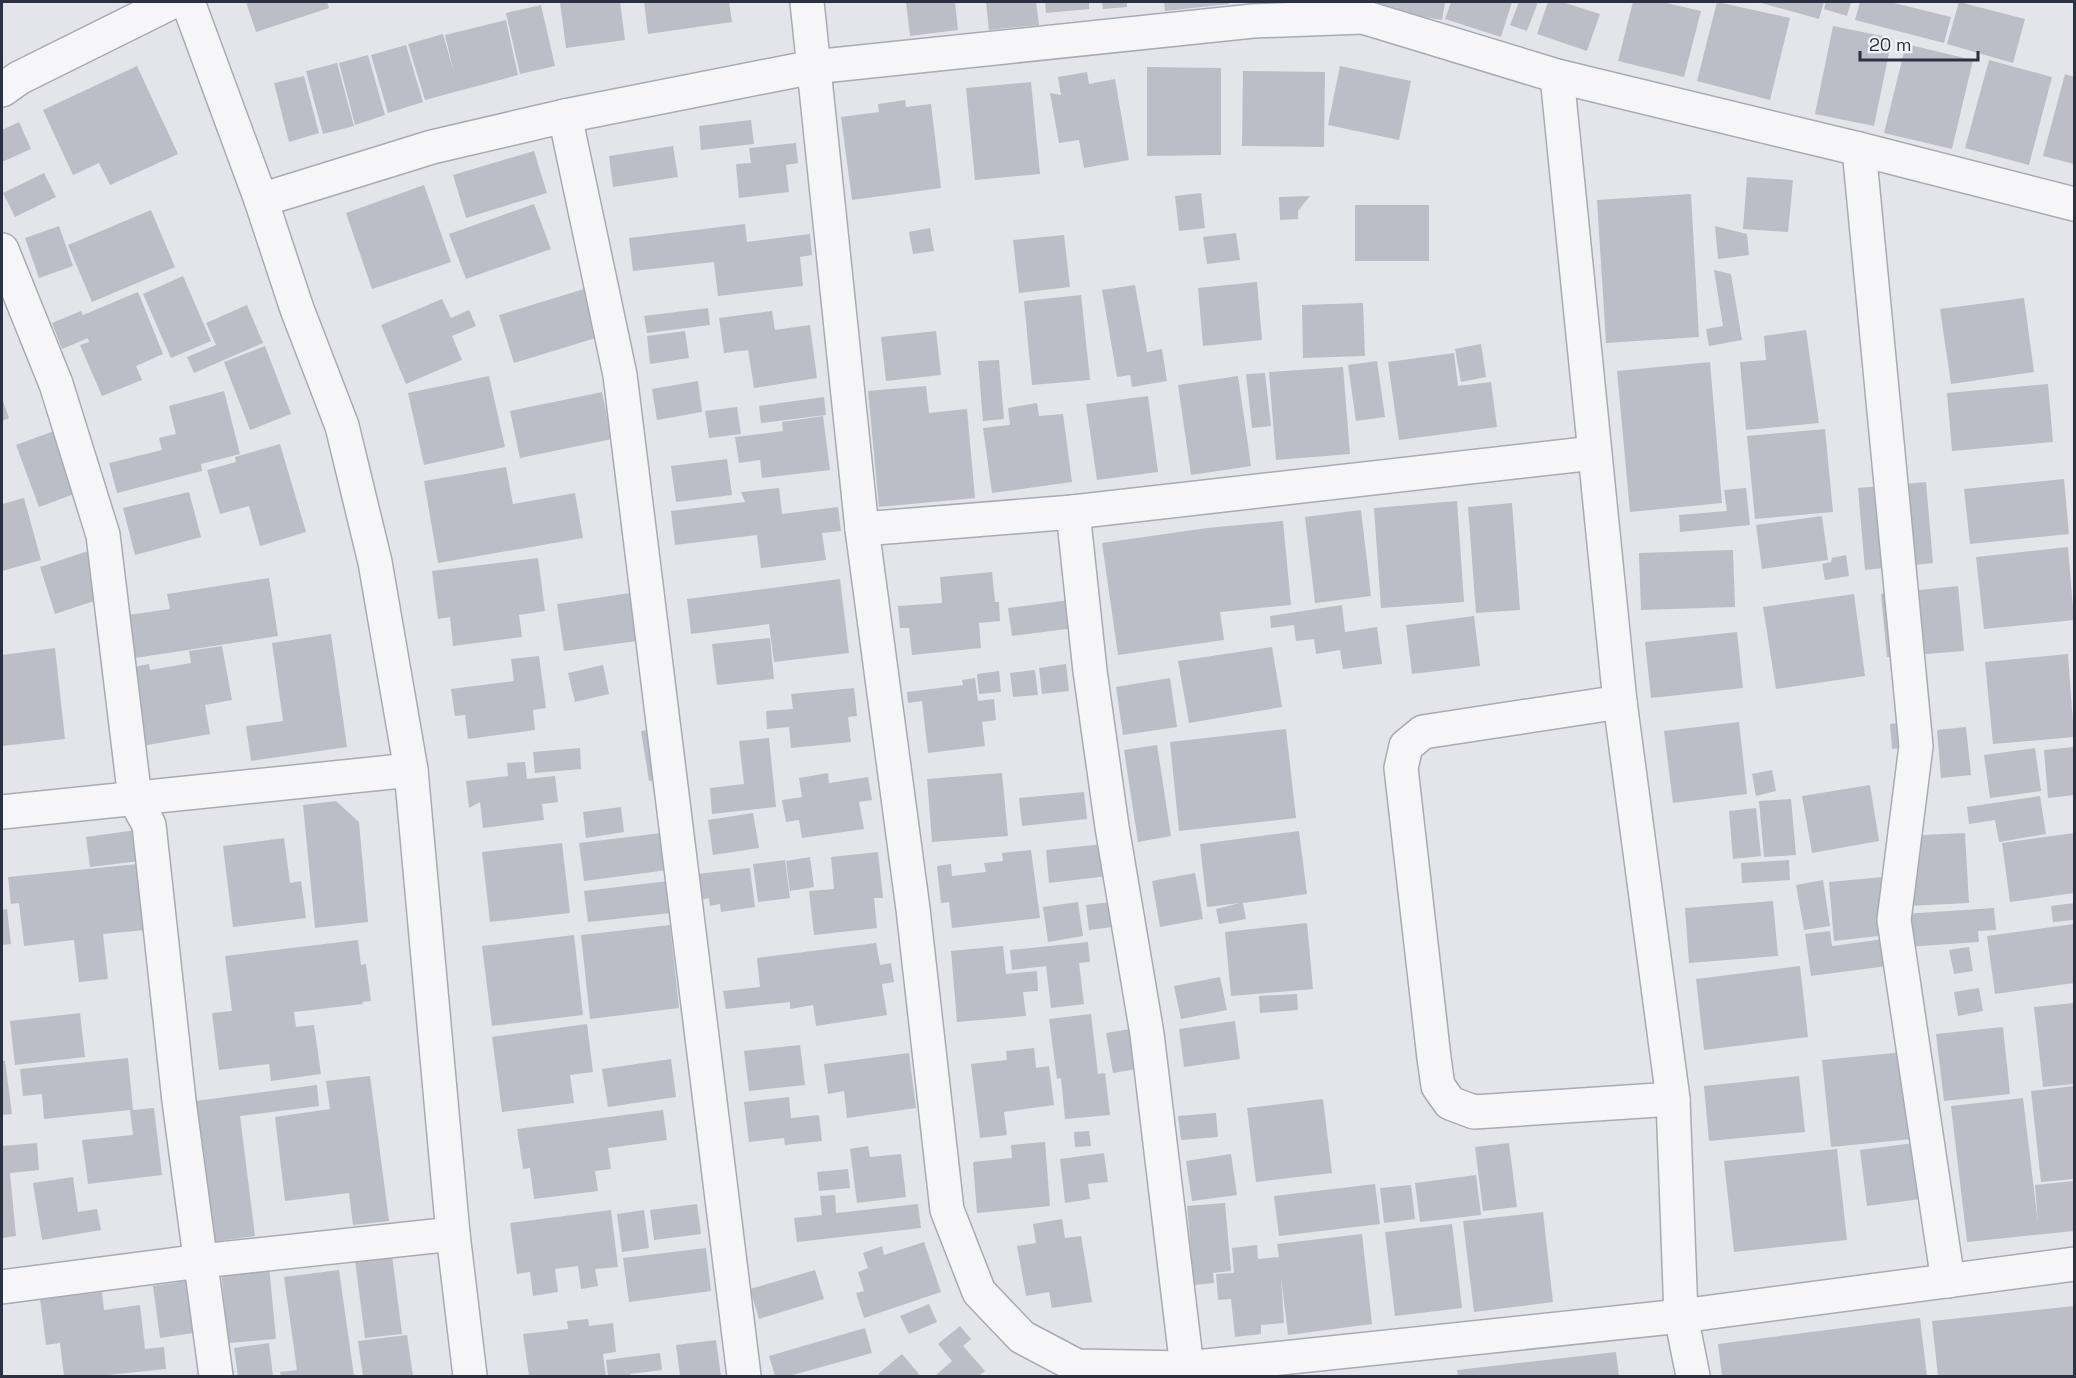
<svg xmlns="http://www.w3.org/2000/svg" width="2076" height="1378" font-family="'Space Grotesk',sans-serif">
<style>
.building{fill:#bbbec7}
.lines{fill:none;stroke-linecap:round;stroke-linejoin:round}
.minor-casing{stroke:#a8abb4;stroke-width:36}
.minor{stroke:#f6f6f9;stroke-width:33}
</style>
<rect width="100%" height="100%" fill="#e3e5ea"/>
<g class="building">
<polygon points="246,2 327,2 329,8 256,32"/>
<polygon points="560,2 620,2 625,40 566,48"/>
<polygon points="644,2 729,2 732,22 648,34"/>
<polygon points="906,2 955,2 958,30 910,36"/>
<polygon points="986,2 1036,2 1039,25 989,30"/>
<polygon points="1045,2 1089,2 1089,9 1046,13"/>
<polygon points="1102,2 1127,2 1127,7 1103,9"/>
<polygon points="1164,2 1229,2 1229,4 1165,11"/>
<polygon points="1336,2 1445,2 1442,20"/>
<polygon points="1451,2 1512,2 1501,37 1445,19"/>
<polygon points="1519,2 1538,2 1527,31 1510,25"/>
<polygon points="1548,2 1562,2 1600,14 1587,51 1537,34"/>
<polygon points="1633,2 1662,2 1701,11 1684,77 1618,61"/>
<polygon points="1717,2 1790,18 1770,100 1697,81"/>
<polygon points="1758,2 1824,2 1819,19"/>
<polygon points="1826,2 1851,2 1847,16 1824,9"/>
<polygon points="1860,2 1890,2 1951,17 1944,43 1855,20"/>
<polygon points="1959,2 2025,19 2013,63 1947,44"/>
<polygon points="541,5 555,66 520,74 506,13"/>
<polygon points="506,20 518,75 425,100 408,44 443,34 454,73 445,35"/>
<polygon points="1833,26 1892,38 1874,126 1815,114"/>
<polygon points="1906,44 1973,60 1952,149 1884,133"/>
<polygon points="406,45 423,102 388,113 371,55"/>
<polygon points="368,55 385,115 355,125 339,63"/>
<polygon points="1989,60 2052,77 2029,165 1965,148"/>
<polygon points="337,63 354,126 323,134 306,71"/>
<polygon points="137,66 178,154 110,185 99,163 73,175 43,110"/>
<polygon points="1340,66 1411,81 1399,140 1328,125"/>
<polygon points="1147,67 1221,68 1221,155 1147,156"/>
<polygon points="1243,71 1325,72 1324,147 1242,146"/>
<polygon points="1087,72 1089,84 1115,79 1129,160 1084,168 1079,140 1059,143 1050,93 1061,95 1058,77"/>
<polygon points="2065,74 2074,77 2074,164 2043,156"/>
<polygon points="304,76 319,133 289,142 274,83"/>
<polygon points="1031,82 1040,174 975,180 966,88"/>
<polygon points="905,100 906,107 931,104 941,188 852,200 841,117 879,112 878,104"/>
<polygon points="751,120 754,144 701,150 699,126"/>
<polygon points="19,122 31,149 2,162 2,130"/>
<polygon points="796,143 798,163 786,165 789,192 739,198 736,164 751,163 749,148"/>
<polygon points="673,146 678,177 613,187 609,156"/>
<polygon points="534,151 547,193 466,218 453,175"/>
<polygon points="44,173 56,197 15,217 3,193"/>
<polygon points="1747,177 1793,180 1788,232 1743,229"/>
<polygon points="424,185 451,262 372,289 346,213"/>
<polygon points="1201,193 1205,228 1179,231 1175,196"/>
<polygon points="1691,194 1699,337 1606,343 1597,200"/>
<polygon points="1310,196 1298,211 1298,219 1280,220 1279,197"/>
<polygon points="534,204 551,249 466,279 449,234"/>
<rect x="1355" y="205" width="74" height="56"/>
<polygon points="151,210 175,267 92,302 68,245"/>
<polygon points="745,224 747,242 810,234 812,255 800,257 803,286 718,296 714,262 633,271 629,238"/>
<polygon points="59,226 73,266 39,278 25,238"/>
<polygon points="1715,226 1747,234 1749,255 1718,259"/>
<polygon points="930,228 934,251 913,254 909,232"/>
<polygon points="1236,233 1240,260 1207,264 1203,237"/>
<polygon points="1064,235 1070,287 1019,293 1013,240"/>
<polygon points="1714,270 1731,274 1742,340 1709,346 1706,329 1723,326"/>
<polygon points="183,276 211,341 171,358 143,294"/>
<polygon points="1257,282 1262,340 1203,346 1198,288"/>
<polygon points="1135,285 1147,352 1162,349 1167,381 1132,387 1130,375 1117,377 1102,290"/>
<polygon points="584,289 599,337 514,363 499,315"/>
<polygon points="138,292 163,354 136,366 142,380 102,396 80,345 89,342 88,338 62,349 52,323 81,311 83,315"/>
<polygon points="1081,295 1090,380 1032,385 1024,301"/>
<polygon points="2024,298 2034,372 1951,384 1940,309"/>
<polygon points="442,299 451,318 469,310 476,326 452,336 462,360 406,384 381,325"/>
<polygon points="1363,303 1365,356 1303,358 1302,305"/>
<polygon points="247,305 263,343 194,373 187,357 216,345 206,323"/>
<polygon points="708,308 710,325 647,333 644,316"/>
<polygon points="772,311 775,330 810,325 817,378 754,388 748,350 724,353 719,318"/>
<polygon points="1806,330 1819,423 1746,430 1740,362 1766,360 1764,336"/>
<polygon points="685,331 689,358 650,364 647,336"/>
<polygon points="936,331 941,375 886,381 881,337"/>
<polygon points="1481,344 1486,377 1461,382 1455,349"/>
<polygon points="265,346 291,414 250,430 224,362"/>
<polygon points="1454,353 1458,386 1491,382 1497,427 1399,440 1388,362"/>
<polygon points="999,360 1004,419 983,421 978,361"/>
<polygon points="1377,361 1385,417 1356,421 1348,365"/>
<polygon points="1710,362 1722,503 1630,512 1617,371"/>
<polygon points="1343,367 1350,454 1276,460 1269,372"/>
<polygon points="1265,373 1271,426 1252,428 1246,374"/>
<polygon points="489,376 505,447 424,465 408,393"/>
<polygon points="1238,376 1251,466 1191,475 1178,385"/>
<polygon points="698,381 702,412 657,420 652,389"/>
<polygon points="2048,384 2053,442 1952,451 1947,393"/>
<polygon points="926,386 929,413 967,409 975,498 879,507 868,391"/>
<polygon points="224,391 240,454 201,464 202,471 117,493 109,463 162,450 159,438 176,434 169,406"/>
<polygon points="602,392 612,439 520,458 510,411"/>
<polygon points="1148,396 1158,472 1097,480 1086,404"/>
<polygon points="824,397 826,415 761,423 759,406"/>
<polygon points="2,398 9,418 2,421"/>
<polygon points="1037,403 1039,416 1063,414 1072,482 992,493 983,428 1010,425 1008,408"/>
<polygon points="737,407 741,434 709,438 705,411"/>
<polygon points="823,416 830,470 762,478 760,460 739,463 735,437 783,431 782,422"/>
<polygon points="1825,429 1833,512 1755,519 1747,436"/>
<polygon points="54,431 77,493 39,507 16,445"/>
<polygon points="280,444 306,532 260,546 249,506 220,514 207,470 236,462 235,457"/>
<polygon points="727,459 732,495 676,502 671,466"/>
<polygon points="506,467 513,504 575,493 583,538 438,563 424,481"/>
<polygon points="2064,479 2069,534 1970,544 1964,489"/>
<polygon points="1926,482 1933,563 1865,570 1858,488"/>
<polygon points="779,488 782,514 838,507 841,531 822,533 826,560 761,568 757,535 675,545 671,511 745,502 741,492"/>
<polygon points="1746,488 1750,525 1680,532 1679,515 1727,511 1724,490"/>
<polygon points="189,492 201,537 135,555 123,508"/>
<polygon points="24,498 41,560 2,571 2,504"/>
<polygon points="1457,501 1464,602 1381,608 1374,508"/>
<polygon points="1512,503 1520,610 1476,613 1468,507"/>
<polygon points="1361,510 1371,596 1315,603 1305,517"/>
<polygon points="1822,516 1828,560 1762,569 1756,525"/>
<polygon points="1283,521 1291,605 1220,612 1224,640 1118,655 1102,543 1207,528"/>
<polygon points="2068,547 2074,620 1984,629 1976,557"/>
<polygon points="1733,550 1735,607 1641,610 1639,553"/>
<polygon points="88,551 103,598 55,614 40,567"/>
<polygon points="1846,555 1849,576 1825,580 1822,564 1831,562 1832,558"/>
<polygon points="538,558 545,611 519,615 522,637 453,646 450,617 438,619 432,571"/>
<polygon points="992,572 995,602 999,602 1000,621 979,623 981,648 912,655 909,628 900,628 898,606 942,603 940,577"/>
<polygon points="269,578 278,636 135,658 128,615 170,609 167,594"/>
<polygon points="840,579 849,653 774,662 769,624 691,634 687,599"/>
<polygon points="1958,586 1964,651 1887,657 1881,594"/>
<polygon points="637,592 644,640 564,651 557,604"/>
<polygon points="1854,594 1865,676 1776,689 1763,607"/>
<polygon points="1078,599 1082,627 1012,636 1008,608"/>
<polygon points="1342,605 1345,632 1377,627 1382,664 1343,669 1340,650 1316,654 1314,639 1296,641 1294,625 1271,628 1270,616"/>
<polygon points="1474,616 1480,666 1412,674 1406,625"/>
<polygon points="1737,632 1743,688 1651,698 1645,642"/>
<polygon points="331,634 347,747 251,761 246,726 283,721 272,643"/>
<polygon points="770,638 774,679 717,685 712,644"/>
<polygon points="222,646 232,700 205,705 210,734 142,746 128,668 149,664 150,670 191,663 189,651"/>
<polygon points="1272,647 1282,707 1189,723 1178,661"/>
<polygon points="55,648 65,739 2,746 2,655"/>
<polygon points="2068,654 2074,737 1993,744 1985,662"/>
<polygon points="539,656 546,708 533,710 535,730 468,739 465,715 455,716 451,689 514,681 511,659"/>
<polygon points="1066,664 1069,691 1042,694 1039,668"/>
<polygon points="603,665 609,694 575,702 568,673"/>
<polygon points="1035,670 1038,695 1013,697 1010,673"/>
<polygon points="999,671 1001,692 979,694 977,674"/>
<polygon points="975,678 978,701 994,699 996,720 982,722 985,746 928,753 922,701 908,703 907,692 963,685 962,680"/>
<polygon points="1170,678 1177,727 1123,735 1116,687"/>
<polygon points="854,688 857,716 848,717 851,742 791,748 789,727 767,729 766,711 793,709 791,694"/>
<polygon points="1916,721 1919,746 1892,749 1890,724"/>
<polygon points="1739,722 1747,794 1673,803 1664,731"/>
<polygon points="669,726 678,777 649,781 641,731"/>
<polygon points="1966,727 1971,775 1941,778 1937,730"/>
<polygon points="1286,729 1296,818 1179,831 1170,742"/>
<polygon points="769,738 776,807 712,814 710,788 744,784 739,741"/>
<polygon points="1157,745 1171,836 1138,842 1124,750"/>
<polygon points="2074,747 2074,795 2048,798 2044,750"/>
<polygon points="580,748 581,769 535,773 533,752"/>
<polygon points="2035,748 2041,791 1990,798 1984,755"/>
<polygon points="525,762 527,779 555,776 558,802 542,804 544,820 483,828 480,802 469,808 466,781 508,776 507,763"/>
<polygon points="1772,770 1776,791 1756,796 1752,774"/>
<polygon points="828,773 829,783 868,777 872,800 859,802 864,829 802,838 799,820 786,822 782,800 802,797 799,778"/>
<polygon points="1002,773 1008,836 932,842 927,779"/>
<polygon points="1870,785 1879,841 1812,853 1802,796"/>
<polygon points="1084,792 1087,819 1022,826 1019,798"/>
<polygon points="2040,796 2046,834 1999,842 1995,820 1969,824 1967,807"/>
<polygon points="1791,799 1796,855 1764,857 1759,801"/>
<polygon points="336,801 359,822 368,922 315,928 303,805"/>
<polygon points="621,807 624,832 586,838 583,812"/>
<polygon points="1756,808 1761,856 1733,859 1729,811"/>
<polygon points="753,813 759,848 713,855 708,820"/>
<polygon points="136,830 140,861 90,867 86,837"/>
<polygon points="678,831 683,868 584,881 579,843"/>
<polygon points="1299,831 1307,894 1243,903 1246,919 1219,924 1216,909 1240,903 1207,907 1200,844"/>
<polygon points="1965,833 1969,903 1906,906 1902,836"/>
<polygon points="2074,833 2074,893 2010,902 2002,843"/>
<polygon points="284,838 290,883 301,881 306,918 233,927 223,846"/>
<polygon points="562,843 570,913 490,922 482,852"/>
<polygon points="1104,844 1108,876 1049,883 1046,850"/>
<polygon points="1031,850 1040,918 952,928 949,902 941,903 937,866 951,864 952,876 986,872 984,863 1003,861 1002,853"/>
<polygon points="878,852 883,898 874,898 877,928 814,935 809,891 834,889 831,857"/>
<polygon points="810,857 814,887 790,891 786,861"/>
<polygon points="785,860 790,898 758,902 753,864"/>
<polygon points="1789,860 1790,880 1742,883 1741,863"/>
<polygon points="138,864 145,930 103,934 108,979 79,982 74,940 24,946 19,903 11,904 8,877"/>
<polygon points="750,868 755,907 721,912 720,904 710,906 709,898 700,900 697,874"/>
<polygon points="1195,873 1203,919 1160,927 1152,881"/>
<polygon points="1883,877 1888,935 1834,941 1829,882"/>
<polygon points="677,880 680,912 588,922 584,891"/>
<polygon points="1823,880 1830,926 1804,930 1796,885"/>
<polygon points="1118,901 1120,926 1089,930 1086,905"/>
<polygon points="1773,901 1778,956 1689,963 1685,908"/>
<polygon points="1078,902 1083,936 1048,942 1043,907"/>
<polygon points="2074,903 2074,920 2053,922 2051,906"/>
<polygon points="1994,908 1996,930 1978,931 1979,942 1905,947 1903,914"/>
<polygon points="7,909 11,944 2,945 2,910"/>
<polygon points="1307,923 1313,989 1231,996 1225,932"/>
<polygon points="2074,924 2074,983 1995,994 1987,936"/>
<polygon points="670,925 679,1008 590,1019 581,935"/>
<polygon points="1830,931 1832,946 1884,939 1887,966 1811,976 1805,934"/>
<polygon points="574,935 583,1015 492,1026 482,946"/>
<polygon points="358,940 361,965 366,964 371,1001 362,1002 363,1004 294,1012 296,1027 314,1025 321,1074 271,1081 269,1064 219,1070 212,1013 232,1011 225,956"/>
<polygon points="1088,942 1090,962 1079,963 1084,1004 1051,1008 1046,966 1012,970 1010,950"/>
<polygon points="876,943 880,965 891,963 894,982 882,984 887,1015 816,1026 813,1005 790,1009 790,1002 726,1009 723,991 760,987 757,958"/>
<polygon points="1003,946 1006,974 1037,971 1038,991 1023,992 1026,1016 957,1022 951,951"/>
<polygon points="1969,947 1973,971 1954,974 1949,950"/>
<polygon points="1800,966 1808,1037 1704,1050 1696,979"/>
<polygon points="1220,977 1227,1010 1181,1019 1174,986"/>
<polygon points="1979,988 1983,1011 1958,1016 1954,992"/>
<polygon points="1297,994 1298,1010 1260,1013 1259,996"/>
<polygon points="2074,1003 2074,1084 2043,1087 2034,1007"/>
<polygon points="80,1013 85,1057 15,1065 10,1021"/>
<polygon points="1091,1014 1098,1074 1105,1073 1110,1115 1065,1119 1061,1078 1057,1079 1049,1019"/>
<polygon points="1235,1021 1240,1059 1184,1067 1179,1029"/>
<polygon points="587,1024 593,1072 570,1075 574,1103 502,1112 492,1037"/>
<polygon points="1143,1027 1149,1067 1113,1073 1106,1033"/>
<polygon points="2003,1027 2010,1094 1944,1101 1936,1034"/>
<polygon points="800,1045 805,1085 749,1091 744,1051"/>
<polygon points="1034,1048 1036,1068 1049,1066 1054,1105 1004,1112 1007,1135 980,1138 971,1064 1007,1060 1006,1051"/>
<polygon points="1904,1052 1912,1139 1831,1147 1822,1060"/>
<polygon points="909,1053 916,1108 847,1118 844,1091 828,1094 824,1064"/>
<polygon points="128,1058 133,1110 154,1108 162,1175 88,1184 82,1140 133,1135 130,1110 44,1119 42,1094 23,1096 20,1069"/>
<polygon points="671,1059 676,1097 608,1107 602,1069"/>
<polygon points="2,1061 5,1061 12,1114 2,1115"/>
<polygon points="370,1076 389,1221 353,1225 349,1193 285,1201 275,1117 330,1109 326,1081"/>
<polygon points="1799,1076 1805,1132 1709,1141 1704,1086"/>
<polygon points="317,1085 319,1106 240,1116 255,1236 205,1243 188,1102"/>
<polygon points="2074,1086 2074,1179 2041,1182 2031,1091"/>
<polygon points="789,1097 791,1118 819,1115 822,1141 785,1145 784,1138 749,1142 744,1102"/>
<polygon points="2023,1098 2038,1223 2035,1185 2074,1181 2074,1231 1967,1242 1951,1106"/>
<polygon points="1323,1099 1332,1173 1256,1182 1247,1108"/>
<polygon points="663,1110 667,1140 608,1148 611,1169 595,1171 598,1191 534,1199 530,1168 523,1169 517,1129"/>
<polygon points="1216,1113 1218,1137 1181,1140 1178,1116"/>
<polygon points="1089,1131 1091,1146 1075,1147 1074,1132"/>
<polygon points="1045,1142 1050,1206 977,1213 973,1162 1012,1158 1011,1145"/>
<polygon points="37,1143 39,1170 10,1173 16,1236 2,1238 2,1146"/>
<polygon points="1509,1143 1517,1207 1483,1211 1475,1147"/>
<polygon points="1914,1143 1921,1199 1867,1206 1860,1150"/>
<polygon points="868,1146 870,1157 901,1154 906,1197 857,1203 850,1149"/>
<polygon points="1837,1149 1847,1240 1734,1252 1724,1161"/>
<polygon points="1104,1153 1108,1182 1088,1184 1090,1199 1065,1203 1060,1159"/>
<polygon points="1231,1154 1237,1195 1192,1201 1186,1161"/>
<polygon points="848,1169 850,1188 819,1191 817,1172"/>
<polygon points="1476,1175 1481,1215 1420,1222 1415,1183"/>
<polygon points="73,1177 78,1212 97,1209 101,1230 42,1240 33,1183"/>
<polygon points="1375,1184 1380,1224 1279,1236 1274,1196"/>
<polygon points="1411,1185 1415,1219 1384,1223 1380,1188"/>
<polygon points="835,1195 836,1213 918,1204 921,1228 797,1242 794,1218 822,1215 820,1196"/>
<polygon points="1225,1203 1231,1271 1213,1273 1214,1283 1194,1285 1187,1206"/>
<polygon points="697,1204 701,1234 654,1240 650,1210"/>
<polygon points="611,1210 618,1267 595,1269 598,1286 581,1289 578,1266 555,1269 558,1292 533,1296 530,1272 517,1274 510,1223"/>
<polygon points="644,1210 649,1248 622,1252 617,1214"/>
<polygon points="1543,1212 1553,1302 1474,1312 1463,1221"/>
<polygon points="1062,1219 1065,1238 1081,1236 1092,1302 1052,1308 1049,1292 1026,1296 1017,1246 1036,1243 1033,1224"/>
<polygon points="1452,1224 1462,1308 1395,1316 1385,1232"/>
<polygon points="1362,1234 1372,1324 1288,1335 1281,1277 1284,1323 1261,1325 1261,1334 1235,1337 1231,1299 1218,1300 1216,1274 1234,1273 1232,1248 1257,1245 1258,1259 1279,1257 1277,1244"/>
<polygon points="924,1242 941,1292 864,1318 856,1293 864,1291 858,1272 868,1268 863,1253 882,1246 884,1255"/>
<polygon points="706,1248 711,1291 629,1302 623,1258"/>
<polygon points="392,1255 402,1334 365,1338 355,1260"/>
<polygon points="269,1266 276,1339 228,1343 221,1271"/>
<polygon points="339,1270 354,1376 281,1376 280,1372 297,1370 284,1277"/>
<polygon points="815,1270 824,1299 759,1319 750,1289"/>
<polygon points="192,1280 200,1332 160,1338 153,1286"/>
<polygon points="102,1292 104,1310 140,1305 145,1349 164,1347 166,1369 98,1376 64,1376 60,1343 46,1345 40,1299"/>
<polygon points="929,1304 937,1322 909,1334 900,1316"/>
<polygon points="2074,1306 2074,1376 1938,1376 1932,1321"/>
<polygon points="1920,1318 1927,1376 1722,1376 1718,1344"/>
<polygon points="588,1319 589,1326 613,1323 616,1352 603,1354 606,1376 529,1376 523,1334 568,1329 567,1321"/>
<polygon points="960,1326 971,1339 963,1346 985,1371 979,1376 935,1376 952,1361 938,1344"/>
<polygon points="865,1328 872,1353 789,1376 775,1376 769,1356"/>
<polygon points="407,1335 413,1376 363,1376 358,1341"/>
<polygon points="716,1340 721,1376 680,1376 676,1345"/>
<polygon points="269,1343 273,1376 238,1376 234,1348"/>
<polygon points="1616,1352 1619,1376 1458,1376 1457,1370"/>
<polygon points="660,1353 662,1370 630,1374 630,1376 608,1376 606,1360"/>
<polygon points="902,1354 919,1374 916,1376 880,1376 878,1374"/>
</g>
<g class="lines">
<defs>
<g id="minor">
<polyline points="188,2 261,200 297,309 342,426 375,562 411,770 453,1234 470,1376"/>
<polyline points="807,2 862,529 913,909 947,1210 979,1292 1022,1337 1077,1366 1187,1368 1681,1316 2074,1264"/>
<polyline points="1557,76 1620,702 1673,1099 1681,1316 1693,1376"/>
<polyline points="2,90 19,78 172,2"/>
<polyline points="565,116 620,375 744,1376"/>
<polyline points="1859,149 1916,746 1894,920 1948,1281"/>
<polyline points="261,200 432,147 565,116 813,67 1253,21 1363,17 1557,76 1859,149 2074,204"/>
<polyline points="2,250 56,384 103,535 135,799 149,825 179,1101 216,1376"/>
<polyline points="1073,512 1090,671 1112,827 1147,1034 1187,1368"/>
<polyline points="862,529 1073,512 1594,453"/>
<polyline points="1620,702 1423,732 1406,746 1401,768 1434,1058 1438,1086 1450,1103 1474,1112 1673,1099"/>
<polyline points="2,812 411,770"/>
<polyline points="2,1287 201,1261 453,1234"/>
</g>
</defs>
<use href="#minor" class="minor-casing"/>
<use href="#minor" class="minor"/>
</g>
<rect width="2076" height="1378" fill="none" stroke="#2c3142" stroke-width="6"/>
<path d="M1860 51v9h118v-9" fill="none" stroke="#2c3142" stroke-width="3"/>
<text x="1869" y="51" font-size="18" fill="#2c3142" stroke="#f3f4f8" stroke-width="4.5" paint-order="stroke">20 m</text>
</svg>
